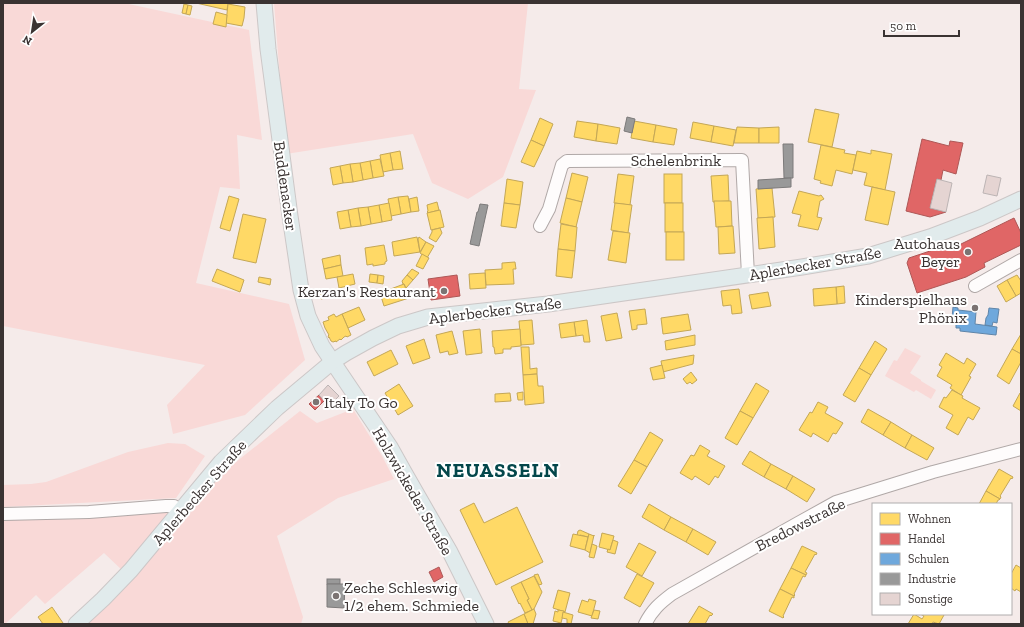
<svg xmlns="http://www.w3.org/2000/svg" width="1024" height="627" font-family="'Zilla Slab',serif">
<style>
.green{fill:#f9d9d7}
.homes{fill:#ffd966;stroke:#c4a756}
.shops{fill:#e06666;stroke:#ae5756}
.schools{fill:#6fa8dc;stroke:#5f85a9}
.industry{fill:#999;stroke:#7c7a7a}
.building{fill:#e5d4d2;stroke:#bcb4b4}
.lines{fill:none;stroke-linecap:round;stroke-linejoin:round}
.minor-casing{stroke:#b0a8a7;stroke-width:14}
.major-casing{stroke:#ccc7c7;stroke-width:17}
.minor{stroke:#fefcfc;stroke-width:12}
.major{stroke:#e1ebec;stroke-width:15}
.poi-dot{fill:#7b7372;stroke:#fff;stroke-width:1.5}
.labels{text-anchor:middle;stroke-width:4;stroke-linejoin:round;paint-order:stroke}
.street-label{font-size:16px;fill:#3a3332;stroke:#fff}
.poi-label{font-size:16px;fill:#3a3332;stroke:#fff;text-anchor:end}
.district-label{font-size:20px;font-weight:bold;letter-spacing:1px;fill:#04474b;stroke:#fff}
</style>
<rect width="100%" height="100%" fill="#f5ebea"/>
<g class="green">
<polygon points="3,3 124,3 249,30 262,140 237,135 240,189 220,187 196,283 289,304 305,360 245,415 173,434 167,405 205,365 3,326"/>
<polygon points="274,3 528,3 519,89 536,90 503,177 468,199 432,183 413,134 286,154"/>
<polygon points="905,348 921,356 910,373 921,380 921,381 936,390 931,399 916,390 914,392 885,376 894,360 897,361"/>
<polygon points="353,409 382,456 394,479 338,498 277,536 303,617 301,624 79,624 231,466 300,411 317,423"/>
<polygon points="168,443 185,444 205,456 176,498 3,507 3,485 31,484 46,482 128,452"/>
<polygon points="168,511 169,514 122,570 104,553 45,604 36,595 5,624 3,624 3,517"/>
</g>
<g class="homes">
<polygon points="196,3 231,3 231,5 228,4 227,10"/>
<polygon points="184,4 188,5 186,14 182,13"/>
<polygon points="228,4 245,7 244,18 242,26 226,23"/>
<polygon points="188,5 192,6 190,15 186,14"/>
<polygon points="216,12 227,15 226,27 213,24"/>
<polygon points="815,109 839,114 832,147 808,142"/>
<polygon points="540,118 553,124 544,146 531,140"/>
<polygon points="577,121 598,124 596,141 574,137"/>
<polygon points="634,121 656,125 653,142 631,138"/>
<polygon points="693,122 714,126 711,142 690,138"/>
<polygon points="598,124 620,128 617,144 596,141"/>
<polygon points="656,125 677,129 674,145 653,142"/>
<polygon points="714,126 736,130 733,146 711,142"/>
<polygon points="737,127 759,128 759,143 734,143"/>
<polygon points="779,127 779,143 759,143 759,128"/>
<polygon points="531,140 544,146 534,167 521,162"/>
<polygon points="821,145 845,150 844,153 856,155 852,174 836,170 832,186 820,183 821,181 814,179"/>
<polygon points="871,150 892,154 885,190 864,185 867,173 853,170 857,151 871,154"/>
<polygon points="400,151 403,169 393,170 390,153"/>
<polygon points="390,153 393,170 383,172 380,155"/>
<polygon points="380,159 384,176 373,178 370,161"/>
<polygon points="370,161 373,178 363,180 360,163"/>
<polygon points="360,163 363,180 353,182 350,164"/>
<polygon points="350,164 353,182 343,183 340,166"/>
<polygon points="340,166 343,183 333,185 330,168"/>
<polygon points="572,173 588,177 582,202 566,198"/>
<polygon points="618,174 634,176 630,205 614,203"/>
<rect x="664" y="174" width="18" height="29"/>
<polygon points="728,175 729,201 713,202 711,176"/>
<polygon points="507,179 523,182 520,205 504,203"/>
<polygon points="872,187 895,192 888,225 865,220"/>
<polygon points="772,188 775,217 758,218 756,189"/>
<polygon points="799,191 819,196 821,195 824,199 820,201 817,217 822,218 818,230 798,226 801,215 792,213"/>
<polygon points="229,196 239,199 230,231 220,228"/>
<polygon points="408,196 411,212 401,214 398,197"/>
<polygon points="398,197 401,214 391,216 388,199"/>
<polygon points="417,197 419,211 411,212 409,199"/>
<polygon points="566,198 582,202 576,227 560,223"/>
<polygon points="714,201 731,201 732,226 716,227"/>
<polygon points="437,202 439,210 428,213 427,212 428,211 427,205"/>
<polygon points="389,203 392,220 382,222 379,205"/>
<polygon points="504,203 520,205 516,228 501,226"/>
<polygon points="615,203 632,205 628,233 611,230"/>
<rect x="665" y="203" width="18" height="29"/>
<polygon points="379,205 382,222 371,224 368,207"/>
<polygon points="368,207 371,224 361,226 358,208"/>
<polygon points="358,208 361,226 351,227 348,210"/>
<polygon points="348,210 351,227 340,229 337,212"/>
<polygon points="440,210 444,227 431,230 427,213"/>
<polygon points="243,214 266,219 256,263 233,258"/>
<polygon points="773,217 775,247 759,249 757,218"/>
<polygon points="561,224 577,227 575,251 558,249"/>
<polygon points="733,226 735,253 719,254 718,227"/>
<polygon points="440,228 442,233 436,242 429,238 432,232 432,230"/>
<polygon points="613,231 630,233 626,263 608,260"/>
<rect x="666" y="232" width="18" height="28"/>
<polygon points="417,237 420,252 394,256 392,242"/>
<polygon points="419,237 426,242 420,252 418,239"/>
<polygon points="426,242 434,246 427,258 420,253"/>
<polygon points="384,245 387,261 385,262 385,264 373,266 373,264 367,265 365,248"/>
<polygon points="558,249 575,251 572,278 556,276"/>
<polygon points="422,254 429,258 423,269 416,266"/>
<polygon points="340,255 341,265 324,269 322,259"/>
<polygon points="515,262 516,269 513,269 514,284 486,285 485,270 502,269 502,263"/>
<polygon points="341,265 343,276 326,279 324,269"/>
<polygon points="217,269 244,280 240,292 212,281"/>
<polygon points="412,269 419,273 413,280 407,275"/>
<polygon points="485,273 486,288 470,289 469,274"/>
<polygon points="353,274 355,284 339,288 337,277"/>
<polygon points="370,274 378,275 377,283 369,282"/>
<polygon points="378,275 384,276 383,284 377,283"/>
<polygon points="407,275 413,280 406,288 404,284 403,284 402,281"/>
<polygon points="1017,275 1021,281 1021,293 1016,296 1007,280"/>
<polygon points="259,277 271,279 270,285 258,282"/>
<polygon points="1007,280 1016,296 1006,302 997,286"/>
<polygon points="404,284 409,298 384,306 380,293"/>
<polygon points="844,286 845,303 837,304 836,287"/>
<polygon points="836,287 837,304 814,306 813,289"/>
<polygon points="327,289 329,297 321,299 320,291"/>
<polygon points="739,289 742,313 732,314 731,305 723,306 721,291"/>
<polygon points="768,292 771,306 752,309 749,295"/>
<polygon points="359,307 365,320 348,328 342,314"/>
<polygon points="645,309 647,324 637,325 637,329 632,330 629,311"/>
<polygon points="617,313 622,338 606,341 601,316"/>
<polygon points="334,314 336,317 342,314 351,335 347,337 346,336 344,337 341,340 340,339 336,342 336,341 333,342 331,341 329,337 329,338 328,336 329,335 325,328 323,322 329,320 328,317"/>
<polygon points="688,314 691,330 663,334 661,318"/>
<polygon points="532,320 534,344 521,345 519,321"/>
<polygon points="587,320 590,342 584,342 583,335 576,336 574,322"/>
<polygon points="574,322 576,336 561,338 559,324"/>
<polygon points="480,329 482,353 466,355 463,331"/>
<polygon points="520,329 521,346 511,347 511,349 503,349 503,353 495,354 494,347 493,347 492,331"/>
<polygon points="452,331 458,353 449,355 448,351 440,353 436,335"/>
<polygon points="1021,334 1021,354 1012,349"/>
<polygon points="695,335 695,345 666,350 665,341"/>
<polygon points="424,339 430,358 413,364 406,346"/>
<polygon points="875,341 887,349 871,375 859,368"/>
<polygon points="521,347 529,347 530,369 537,368 537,374 523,375"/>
<polygon points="1012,349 1021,354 1021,362 1009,384 997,376"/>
<polygon points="391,350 398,364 374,376 367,362"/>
<polygon points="946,353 964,364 967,358 976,364 969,376 971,377 961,395 950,388 952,385 937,376 942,367 939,365"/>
<polygon points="694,355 693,364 663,372 661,361"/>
<polygon points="662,365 665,378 653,380 650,368"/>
<polygon points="859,368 871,375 855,402 843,395"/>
<polygon points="691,372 697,380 692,384 690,382 687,384 683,379"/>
<polygon points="537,374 538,386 543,386 544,403 525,405 523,375"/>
<polygon points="756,383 769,391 753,418 740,411"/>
<polygon points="399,384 413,406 398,415 385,393"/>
<polygon points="952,390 963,396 962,398 980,408 973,420 968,417 958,435 946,428 953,415 939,407 944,397 946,398"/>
<polygon points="523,392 523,400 518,400 517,393"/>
<polygon points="510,393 511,401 495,402 495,394"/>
<polygon points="1020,393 1021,393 1021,411 1013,406"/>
<polygon points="818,402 828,407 825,413 843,423 836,434 833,433 828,442 813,433 811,437 799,430 810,412 812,413"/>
<polygon points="868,409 891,422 883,435 861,422"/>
<polygon points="740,411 753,418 737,445 725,438"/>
<polygon points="891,422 912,435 905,448 883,435"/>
<polygon points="650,432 663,440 647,467 634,460"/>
<polygon points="912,435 934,448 927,460 905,448"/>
<polygon points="700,445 710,451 707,456 725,466 718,478 715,476 709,485 695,476 692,480 680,473 691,455 694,456"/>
<polygon points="750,451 771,464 764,477 742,464"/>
<polygon points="634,460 647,467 631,494 618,486"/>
<polygon points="771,464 793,476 786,489 764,477"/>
<polygon points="999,469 1013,477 1012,479 1011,478 1000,496 1001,497 1000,499 986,491"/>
<polygon points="793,476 815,489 807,502 786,489"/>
<polygon points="986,491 1000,499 999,500 998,500 996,504 979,504"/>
<polygon points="474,503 484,523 517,507 543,562 496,585 460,510"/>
<polygon points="649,504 671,517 664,530 642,517"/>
<polygon points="671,517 693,529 686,542 664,530"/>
<polygon points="693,529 716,542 708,555 686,542"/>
<polygon points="580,530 589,534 588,537 580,535 580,536 577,535 578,531"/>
<polygon points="602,533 614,536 610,550 599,547"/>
<polygon points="573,534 588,537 585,550 570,546"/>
<polygon points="589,534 594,536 594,535 590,553 585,550"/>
<polygon points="613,540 618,542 615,554 607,552 608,549 610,550"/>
<polygon points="639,543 656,552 642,576 626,567"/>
<polygon points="592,544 597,546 594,558 589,557"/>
<polygon points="802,546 817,553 816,555 815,554 805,572 807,573 806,575 791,568"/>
<polygon points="1016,565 1021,568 1021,592 1016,589 1015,591 1011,588 1011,574"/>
<polygon points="791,568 806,575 805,577 803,576 794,594 795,595 794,596 780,589"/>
<polygon points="538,574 542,584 539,585 534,575"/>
<polygon points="637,574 654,583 640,607 624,598"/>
<polygon points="534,576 542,592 534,609 532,610 527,600 529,599 521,582"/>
<polygon points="521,582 529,599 527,600 532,610 525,613 520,603 519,604 511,587"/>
<polygon points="780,589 794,596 794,598 792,597 783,616 784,617 783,618 769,611"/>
<polygon points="558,590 570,593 565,612 553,608"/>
<polygon points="589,599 596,601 592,616 578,612 582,600 588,602"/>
<polygon points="699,606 713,614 711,616 710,615 705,624 688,624"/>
<polygon points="52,607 63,623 62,624 43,624 38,617"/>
<polygon points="534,609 536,614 533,624 528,624 524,614"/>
<polygon points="558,610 564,611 561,623 553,621 555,611 558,612"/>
<polygon points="594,610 600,611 598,619 591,618"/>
<polygon points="563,612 573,615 571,624 567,623 567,619 562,618"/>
<polygon points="524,614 528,624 509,624 508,622"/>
<polygon points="914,614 922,619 924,616 920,614 942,614 944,615 939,624 933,622 932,624 908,624"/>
</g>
<g class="shops">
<polygon points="922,139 949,146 950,141 963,143 956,174 943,170 941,180 937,179 930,208 946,212 930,217 906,211"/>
<polygon points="1014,218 1021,233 1021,245 984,263 985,267 966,277 917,293 907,263 909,258 954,243 959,245"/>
<polygon points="457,275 460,296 431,300 428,279"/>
<polygon points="319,395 324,401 315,410 309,404"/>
<polygon points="439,567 443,577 434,582 429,572"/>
</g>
<g class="schools">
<polygon points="953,307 958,308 958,310 976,312 975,324 997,327 996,335 960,331 960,328 956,328 956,323 947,322 948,317 952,318"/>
<polygon points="989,308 999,309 997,323 993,322 992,326 985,325 986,318 988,315"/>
</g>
<g class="industry">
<polygon points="627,117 635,119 632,133 624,131"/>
<polygon points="783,144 793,144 793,178 784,178"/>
<polygon points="791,178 791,187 758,189 758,180"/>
<polygon points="480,204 488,205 479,246 470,244 477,212 478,212"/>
<rect x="327" y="579" width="13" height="5"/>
<polygon points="327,584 345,584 344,608 327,607"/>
</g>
<g class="building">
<polygon points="987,175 1001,178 997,196 983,193"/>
<polygon points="937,179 952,183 946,212 930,208"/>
<polygon points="328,385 339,396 329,406 319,395"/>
</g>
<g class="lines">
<defs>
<g id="minor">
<polyline points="540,226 549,209 562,165 567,161 742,160 748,275"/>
<polyline points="975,286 1021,260"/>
<polyline points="3,514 89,512 166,506 174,506 180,511"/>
<path d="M645 624C652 610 660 603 672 594L798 523 836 502 933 472 1021 449"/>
</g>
<g id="major">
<polyline points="264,3 268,49 290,216 301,290 308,316 322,346 390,447 404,472 450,552 486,624"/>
<polyline points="76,624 103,599 131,570 221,462 277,408 332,362 346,353 373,338 398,326 428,317 548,304 802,267 868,256 930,237 980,218 1021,199"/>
</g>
</defs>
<use href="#minor" class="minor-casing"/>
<use href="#major" class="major-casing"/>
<use href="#minor" class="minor"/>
<use href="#major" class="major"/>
</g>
<g class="poi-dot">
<circle cx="968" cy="252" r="4"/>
<circle cx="444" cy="291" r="4"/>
<circle cx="975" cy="308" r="4"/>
<circle cx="316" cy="402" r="4"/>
<circle cx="336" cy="596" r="4"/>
</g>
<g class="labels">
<g class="street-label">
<text x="676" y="166">Schelenbrink</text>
<text transform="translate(286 186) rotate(82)" y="6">Buddenacker</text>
<text transform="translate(815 263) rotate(-10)" y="6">Aplerbecker Straße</text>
<text transform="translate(495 310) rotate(-7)" y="6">Aplerbecker Straße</text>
<text transform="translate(413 491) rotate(60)" y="6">Holzwickeder Straße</text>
<text transform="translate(199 492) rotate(-49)" y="6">Aplerbecker Straße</text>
<text transform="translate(800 524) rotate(-27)" y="6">Bredowstraße</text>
</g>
<g class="poi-label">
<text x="960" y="249">Autohaus<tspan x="960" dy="18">Beyer</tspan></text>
<text x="436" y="297">Kerzan's Restaurant</text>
<text x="967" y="305">Kinderspielhaus<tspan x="967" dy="18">Phönix</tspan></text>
<text x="324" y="408" text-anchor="start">Italy To Go</text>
<text x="344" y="593" text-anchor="start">Zeche Schleswig<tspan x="344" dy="18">1/2 ehem. Schmiede</tspan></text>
</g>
<g class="district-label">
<text x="498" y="477">NEUASSELN</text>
</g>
</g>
<rect width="1024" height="627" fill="none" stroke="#3a3332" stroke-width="8"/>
<rect x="872" y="503" width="140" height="112" fill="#ffffff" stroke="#b0adad"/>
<rect x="880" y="513" width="20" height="12" fill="#ffd966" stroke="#b0adad"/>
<text x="908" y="523" font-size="12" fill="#3a3332">Wohnen</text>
<rect x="880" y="533" width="20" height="12" fill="#e06666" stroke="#b0adad"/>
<text x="908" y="543" font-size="12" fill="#3a3332">Handel</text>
<rect x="880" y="553" width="20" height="12" fill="#6fa8dc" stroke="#b0adad"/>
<text x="908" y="563" font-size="12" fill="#3a3332">Schulen</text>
<rect x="880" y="573" width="20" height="12" fill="#999999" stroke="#b0adad"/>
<text x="908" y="583" font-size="12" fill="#3a3332">Industrie</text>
<rect x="880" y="593" width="20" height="12" fill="#e5d4d2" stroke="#b0adad"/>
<text x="908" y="603" font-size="12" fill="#3a3332">Sonstige</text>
<g transform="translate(32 32) rotate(210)" stroke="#ffffff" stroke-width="3" paint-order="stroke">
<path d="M0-3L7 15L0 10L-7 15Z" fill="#3a3332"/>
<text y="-6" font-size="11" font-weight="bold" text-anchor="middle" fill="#3a3332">N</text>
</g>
<path d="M884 30v6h75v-6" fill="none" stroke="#3a3332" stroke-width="2"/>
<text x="890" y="30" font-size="12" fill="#3a3332" stroke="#ffffff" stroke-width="3" paint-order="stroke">50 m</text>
</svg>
